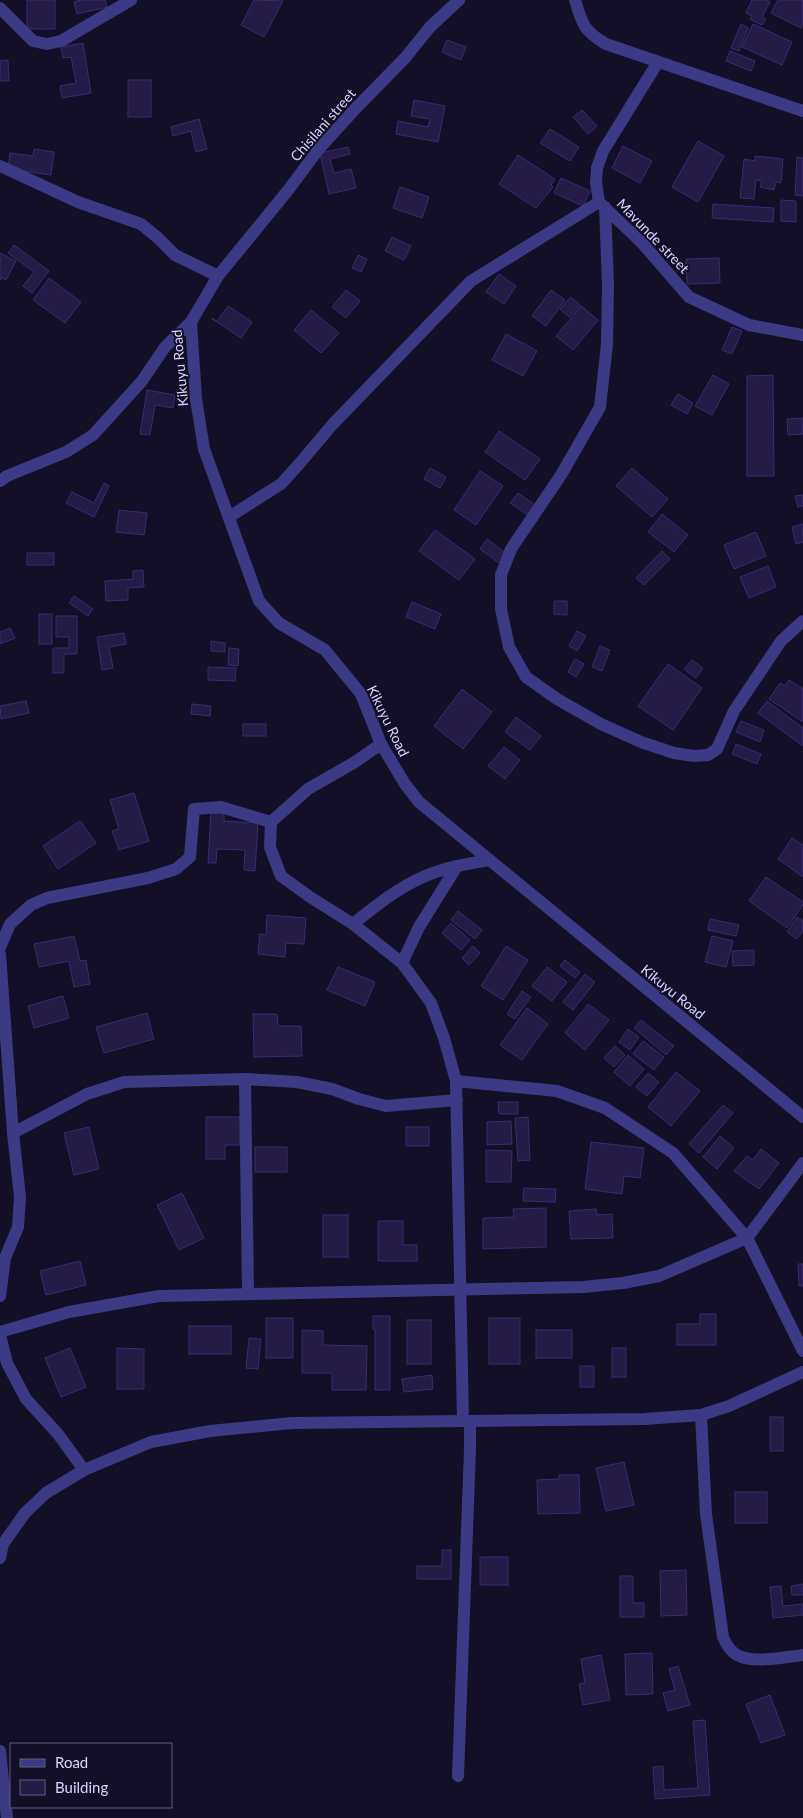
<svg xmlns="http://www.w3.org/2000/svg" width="803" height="1818" font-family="Lato,sans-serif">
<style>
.building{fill:#241b47;stroke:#3b2d73}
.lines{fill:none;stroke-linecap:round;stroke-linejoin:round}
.minor{stroke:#3d3a85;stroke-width:12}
.labels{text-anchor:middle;stroke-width:4;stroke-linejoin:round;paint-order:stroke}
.street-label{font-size:14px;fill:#d9d4ff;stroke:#130f26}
</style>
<rect width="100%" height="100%" fill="#130f26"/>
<g class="building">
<rect x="27" y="0" width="28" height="29"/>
<polygon points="81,0 105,0 107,7 77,14 74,2"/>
<polygon points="254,0 283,1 264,37 241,25"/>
<polygon points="752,0 767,0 770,2 762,17 766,19 762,25 750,19 752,16 746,13"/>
<polygon points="778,0 803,0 803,23 801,28 771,13"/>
<polygon points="741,24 748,28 739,51 731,48"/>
<polygon points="753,24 792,42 782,65 742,47"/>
<polygon points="447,40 466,47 461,60 442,52"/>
<polygon points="83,43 91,93 62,98 60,86 76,83 71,57 63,58 61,47"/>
<polygon points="730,51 755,61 751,71 726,61"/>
<polygon points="8,60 9,81 0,81 0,61"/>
<rect x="128" y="80" width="23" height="37"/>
<polygon points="414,100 445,106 438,142 396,134 398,121 428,127 430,119 411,116"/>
<polygon points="582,110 597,126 588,134 573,117"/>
<polygon points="199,119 207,149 196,152 191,131 173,136 171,127"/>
<polygon points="550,129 579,147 570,161 540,143"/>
<polygon points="698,141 724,156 698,202 672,187"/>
<polygon points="623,146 652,161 640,183 612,168"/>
<polygon points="348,147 350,154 330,159 334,173 351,169 356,188 329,194 320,153"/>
<polygon points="34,149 54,152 51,175 8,169 10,153 33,156"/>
<polygon points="518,155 555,179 551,185 553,187 536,208 499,184"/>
<polygon points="755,156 783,159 781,183 776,182 774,190 760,187 762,181 756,180 754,199 740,198 744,159 755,161"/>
<polygon points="797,157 803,158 803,196 795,195"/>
<polygon points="561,178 590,191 583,206 554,193"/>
<polygon points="400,187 429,197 422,218 393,208"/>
<polygon points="781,200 796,201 796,222 781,221"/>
<polygon points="713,204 774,208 773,222 712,218"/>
<polygon points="392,237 411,246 404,260 385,251"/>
<polygon points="14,245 49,271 32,293 23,286 34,272 8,253"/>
<polygon points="0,253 16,261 6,280 2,278 0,280"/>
<polygon points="358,255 367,259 361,272 352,268"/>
<polygon points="719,258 720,283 687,284 686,259"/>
<polygon points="499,274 516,286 504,304 486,292"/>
<polygon points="49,278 81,302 65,323 33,300"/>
<polygon points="346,290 360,301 346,318 332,307"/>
<polygon points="551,290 565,300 546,326 532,316"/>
<polygon points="571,297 580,305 569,317 560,309"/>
<polygon points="228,306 252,322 241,338 211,318 217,321"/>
<polygon points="581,306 598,320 573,350 556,336"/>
<polygon points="311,310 339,333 321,353 294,330"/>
<polygon points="732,327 742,331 732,354 722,350"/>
<polygon points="506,334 537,351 523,376 492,360"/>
<polygon points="713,375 729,384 712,415 695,406"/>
<polygon points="773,375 774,476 747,476 747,376"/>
<polygon points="147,390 175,395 173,408 155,405 150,435 140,434"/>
<polygon points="678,394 693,403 687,414 671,405"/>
<polygon points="803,418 803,434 788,435 787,419"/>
<polygon points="499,431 540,459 525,480 485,452"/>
<polygon points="430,468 446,477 440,488 424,479"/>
<polygon points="632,468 668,499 652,517 616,486"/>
<polygon points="480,471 503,486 476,525 454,510"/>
<polygon points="104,483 109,486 94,517 66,503 72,492 94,503"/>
<polygon points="518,493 535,505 528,515 510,503"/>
<polygon points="803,495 803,506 798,507 795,496"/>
<polygon points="119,510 147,513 144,535 116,532"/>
<polygon points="662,514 688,535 674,552 648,532"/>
<polygon points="803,524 803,542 796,544 792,527"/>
<polygon points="435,530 475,559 459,580 419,551"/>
<polygon points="756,532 766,556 734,569 724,545"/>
<polygon points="487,539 506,553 499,563 480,549"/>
<polygon points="662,551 670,559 644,585 636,578"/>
<rect x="27" y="553" width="27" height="12"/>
<polygon points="768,566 776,587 749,598 740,577"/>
<polygon points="143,570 144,587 128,588 128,600 106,601 105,581 133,579 133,571"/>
<polygon points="74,596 93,609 88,616 69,603"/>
<polygon points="554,601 567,601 567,615 554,614"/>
<polygon points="412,602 441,614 435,629 406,617"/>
<rect x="39" y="614" width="13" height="30"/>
<polygon points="56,616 77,616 77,654 64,654 64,673 53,673 53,648 69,648 69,637 56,637"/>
<polygon points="10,628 15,638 0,644 0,632"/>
<polygon points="577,631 586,636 577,651 569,646"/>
<polygon points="124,633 126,644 109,647 113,668 102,670 97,637"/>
<polygon points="211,641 225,643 225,652 211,651"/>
<polygon points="600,646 610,650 602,671 592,667"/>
<polygon points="229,648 239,649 238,666 228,665"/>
<polygon points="575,659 584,664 576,677 568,672"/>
<polygon points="692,660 703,668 696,678 684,669"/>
<polygon points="668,664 702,688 673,730 638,706"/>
<polygon points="208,667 236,668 235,681 208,680"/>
<polygon points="789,680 803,689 803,722 769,699 780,683 785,686"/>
<polygon points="462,689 492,712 463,749 434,726"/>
<polygon points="26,701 29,713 1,719 0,706"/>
<polygon points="767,701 803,728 803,746 758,713"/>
<polygon points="192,704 211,706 210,716 191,714"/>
<polygon points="516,717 541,736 530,750 505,732"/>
<polygon points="741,721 764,730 760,742 736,732"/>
<rect x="243" y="724" width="23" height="12"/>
<polygon points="736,744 761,754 757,764 732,754"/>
<polygon points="504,747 520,760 505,779 488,766"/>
<polygon points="134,793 149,841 119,850 112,831 119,829 110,800"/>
<polygon points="211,813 224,814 224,821 258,823 255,871 244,870 245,850 217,849 216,863 208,863"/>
<polygon points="80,821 96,843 58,869 43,846"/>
<polygon points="792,838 803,845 803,877 778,859"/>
<polygon points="766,877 803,902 803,905 787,928 749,901"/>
<polygon points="458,911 482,930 475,939 451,920"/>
<polygon points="267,915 306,918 304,944 286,943 285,957 258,954 260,934 266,935"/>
<polygon points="797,917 803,921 803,931 797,939 787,932"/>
<polygon points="710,919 739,925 736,936 708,930"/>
<polygon points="451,923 470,940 461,950 442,933"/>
<polygon points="74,936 80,961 86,960 90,984 74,987 69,961 39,967 34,944"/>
<polygon points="712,936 733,941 726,967 705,962"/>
<polygon points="473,946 480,953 469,965 462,958"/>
<polygon points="506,946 528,960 503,1000 481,986"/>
<polygon points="754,950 754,965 733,966 732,951"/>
<polygon points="565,960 580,972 575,978 560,966"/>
<polygon points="338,967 375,982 365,1006 327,990"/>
<polygon points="547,967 567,982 552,1001 532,986"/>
<polygon points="585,974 595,982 573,1010 563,1002"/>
<polygon points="522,991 531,997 515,1019 507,1014"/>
<polygon points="63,996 69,1018 34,1028 28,1006"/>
<polygon points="588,1004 609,1020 585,1050 565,1033"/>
<polygon points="527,1008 548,1024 522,1060 500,1045"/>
<polygon points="147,1013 154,1039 104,1053 96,1027"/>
<polygon points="253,1014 277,1014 278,1026 301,1026 302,1056 254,1057"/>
<polygon points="641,1020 674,1046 666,1055 634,1028"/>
<polygon points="628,1029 639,1037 630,1050 619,1042"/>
<polygon points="643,1041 664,1057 654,1070 633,1054"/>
<polygon points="615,1046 625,1055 614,1067 604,1058"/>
<polygon points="628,1055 644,1069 630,1086 614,1072"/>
<polygon points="676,1072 700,1091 671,1126 648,1107"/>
<polygon points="648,1073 659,1082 647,1096 636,1087"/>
<polygon points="498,1102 518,1102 518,1114 499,1114"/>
<polygon points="723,1105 733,1113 699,1153 689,1144"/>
<polygon points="206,1117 240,1117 240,1145 225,1145 225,1159 206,1159"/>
<polygon points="528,1117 530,1160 518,1161 515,1118"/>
<polygon points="511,1121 512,1144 487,1145 487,1122"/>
<polygon points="89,1127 99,1169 74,1175 64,1133"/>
<rect x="406" y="1127" width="23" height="19"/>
<polygon points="720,1136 734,1148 717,1169 703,1157"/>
<polygon points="591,1142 644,1148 640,1178 624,1176 622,1194 585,1189"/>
<rect x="255" y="1147" width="32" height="25"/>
<polygon points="761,1149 779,1163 759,1189 734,1171 747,1156 753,1160"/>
<polygon points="486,1150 512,1151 511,1182 486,1182"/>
<polygon points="524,1188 556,1189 555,1202 523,1201"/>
<polygon points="182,1193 204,1238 179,1250 157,1205"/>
<polygon points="546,1208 546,1247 483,1249 483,1218 514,1217 513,1209"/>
<polygon points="596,1209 597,1215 612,1214 613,1238 571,1239 569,1211"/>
<rect x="323" y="1215" width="25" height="42"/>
<polygon points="378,1221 403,1221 403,1245 417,1245 417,1261 378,1261"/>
<polygon points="80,1261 86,1285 46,1295 40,1271"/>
<polygon points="798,1264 803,1264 803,1286 799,1286"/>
<polygon points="700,1314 716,1314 716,1345 677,1345 677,1324 700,1324"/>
<polygon points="373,1316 390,1316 390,1390 375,1390 375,1329 373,1329"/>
<rect x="266" y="1318" width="27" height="40"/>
<rect x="489" y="1318" width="31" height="46"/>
<rect x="407" y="1320" width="24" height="44"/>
<rect x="189" y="1326" width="42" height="28"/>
<polygon points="302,1330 323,1331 323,1345 367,1346 366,1390 332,1390 332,1373 302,1373"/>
<rect x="536" y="1330" width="36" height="28"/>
<polygon points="249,1338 261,1339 258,1369 246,1368"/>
<polygon points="70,1348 86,1387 61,1397 45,1358"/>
<polygon points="117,1348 144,1349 144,1389 117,1389"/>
<rect x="612" y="1348" width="14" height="29"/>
<rect x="580" y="1366" width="14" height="21"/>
<polygon points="432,1375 433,1389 404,1392 402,1379"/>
<rect x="770" y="1417" width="13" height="34"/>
<polygon points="624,1462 634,1505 606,1511 596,1468"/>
<polygon points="559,1475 579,1475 580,1513 538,1514 537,1480 559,1479"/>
<rect x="735" y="1492" width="32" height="31"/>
<polygon points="442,1550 451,1550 451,1579 417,1579 417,1566 442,1566"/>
<rect x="480" y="1557" width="28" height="28"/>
<polygon points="686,1570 687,1615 661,1616 660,1571"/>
<polygon points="620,1576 633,1576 633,1603 644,1603 644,1617 620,1617"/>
<polygon points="803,1584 803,1595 792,1595 791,1586"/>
<polygon points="781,1586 783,1606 803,1604 803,1615 773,1618 770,1587"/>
<polygon points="652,1653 653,1694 626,1695 625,1654"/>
<polygon points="601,1655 610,1700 583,1705 579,1684 585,1683 581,1659"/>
<polygon points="678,1666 690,1705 668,1711 663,1693 675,1690 669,1669"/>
<polygon points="770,1695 785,1735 761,1743 746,1704"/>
<polygon points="705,1720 710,1795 655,1799 653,1767 663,1766 664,1790 698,1788 693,1721"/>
</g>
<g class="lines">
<g class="minor">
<path d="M575 0C582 24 584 31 606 44L803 111"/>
<polyline points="0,8 33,41 47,44 61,41 131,0"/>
<polyline points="658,62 603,151 597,168 596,183 599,202 642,243 689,297 749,325 803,335"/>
<polyline points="0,166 78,202 141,224 158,238 175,255 218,276 191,322 196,399 204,449 259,601 279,623 325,650 361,694 381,744 405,784 419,802 803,1117"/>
<polyline points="605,207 608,285 607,344 600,407 561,475 511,549 501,575 501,609 509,647 526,677 557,699 601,724 641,742 674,753 694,756 708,755 717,749 734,711 781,641 803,621"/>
<polyline points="218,276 289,189 318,150 356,108 405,58 430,27 459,0"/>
<polyline points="0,481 7,476 66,452 93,435 142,381 165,347 191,322"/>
<polyline points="229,517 281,484 300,463 332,425 471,281 599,202"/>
<polyline points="381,744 355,762 308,789 271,822 270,847 281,876 310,897 353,924 402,963 431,1003 444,1038 456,1081 463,1421"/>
<path d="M353 924C378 904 405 882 436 872 453 866 471 863 490 860"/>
<polyline points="0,947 10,924 31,905 47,898 148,878 176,869 190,857 194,809 221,807 271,822"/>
<polyline points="0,954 13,1133 20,1197 18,1227 5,1258 0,1296"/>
<polyline points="402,963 419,927 457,866"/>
<polyline points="245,1079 248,1293"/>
<polyline points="456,1081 557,1091 605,1108 673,1153 747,1238 803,1351"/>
<polyline points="13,1133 87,1094 124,1082 245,1079 297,1082 332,1089 359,1099 386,1106 457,1100"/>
<polyline points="0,1332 69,1312 159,1296 583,1287 623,1283 659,1276 747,1238 803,1163"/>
<polyline points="0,1335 7,1363 26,1399 58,1434 84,1470"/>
<path d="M701 1415 706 1514 723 1637C726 1644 730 1651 737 1655 753 1664 786 1657 803 1655"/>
<polyline points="0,1558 3,1544 25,1513 46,1493 84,1470 151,1442 210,1431 292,1423 644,1419 701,1415 729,1406 803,1372"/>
<polyline points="0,1751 7,1818"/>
<polyline points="458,1776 470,1449 470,1421"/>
</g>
</g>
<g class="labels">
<g class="street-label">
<text transform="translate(323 125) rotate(-49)" y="5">Chisilani street</text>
<text transform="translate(653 236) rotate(46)" y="5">Mavunde street</text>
<text transform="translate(180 368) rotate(-95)" y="5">Kikuyu Road</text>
<text transform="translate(388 721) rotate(64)" y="5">Kikuyu Road</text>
<text transform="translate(673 992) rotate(39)" y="5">Kikuyu Road</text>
</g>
</g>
<rect x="10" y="1743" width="162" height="65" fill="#130f26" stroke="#625e7d"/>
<rect x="20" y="1759" width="25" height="8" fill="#3d3a85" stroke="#625e7d"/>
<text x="55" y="1768" font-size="15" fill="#d9d4ff">Road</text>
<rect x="20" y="1780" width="25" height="15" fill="#241b47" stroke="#625e7d"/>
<text x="55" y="1793" font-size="15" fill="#d9d4ff">Building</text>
</svg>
